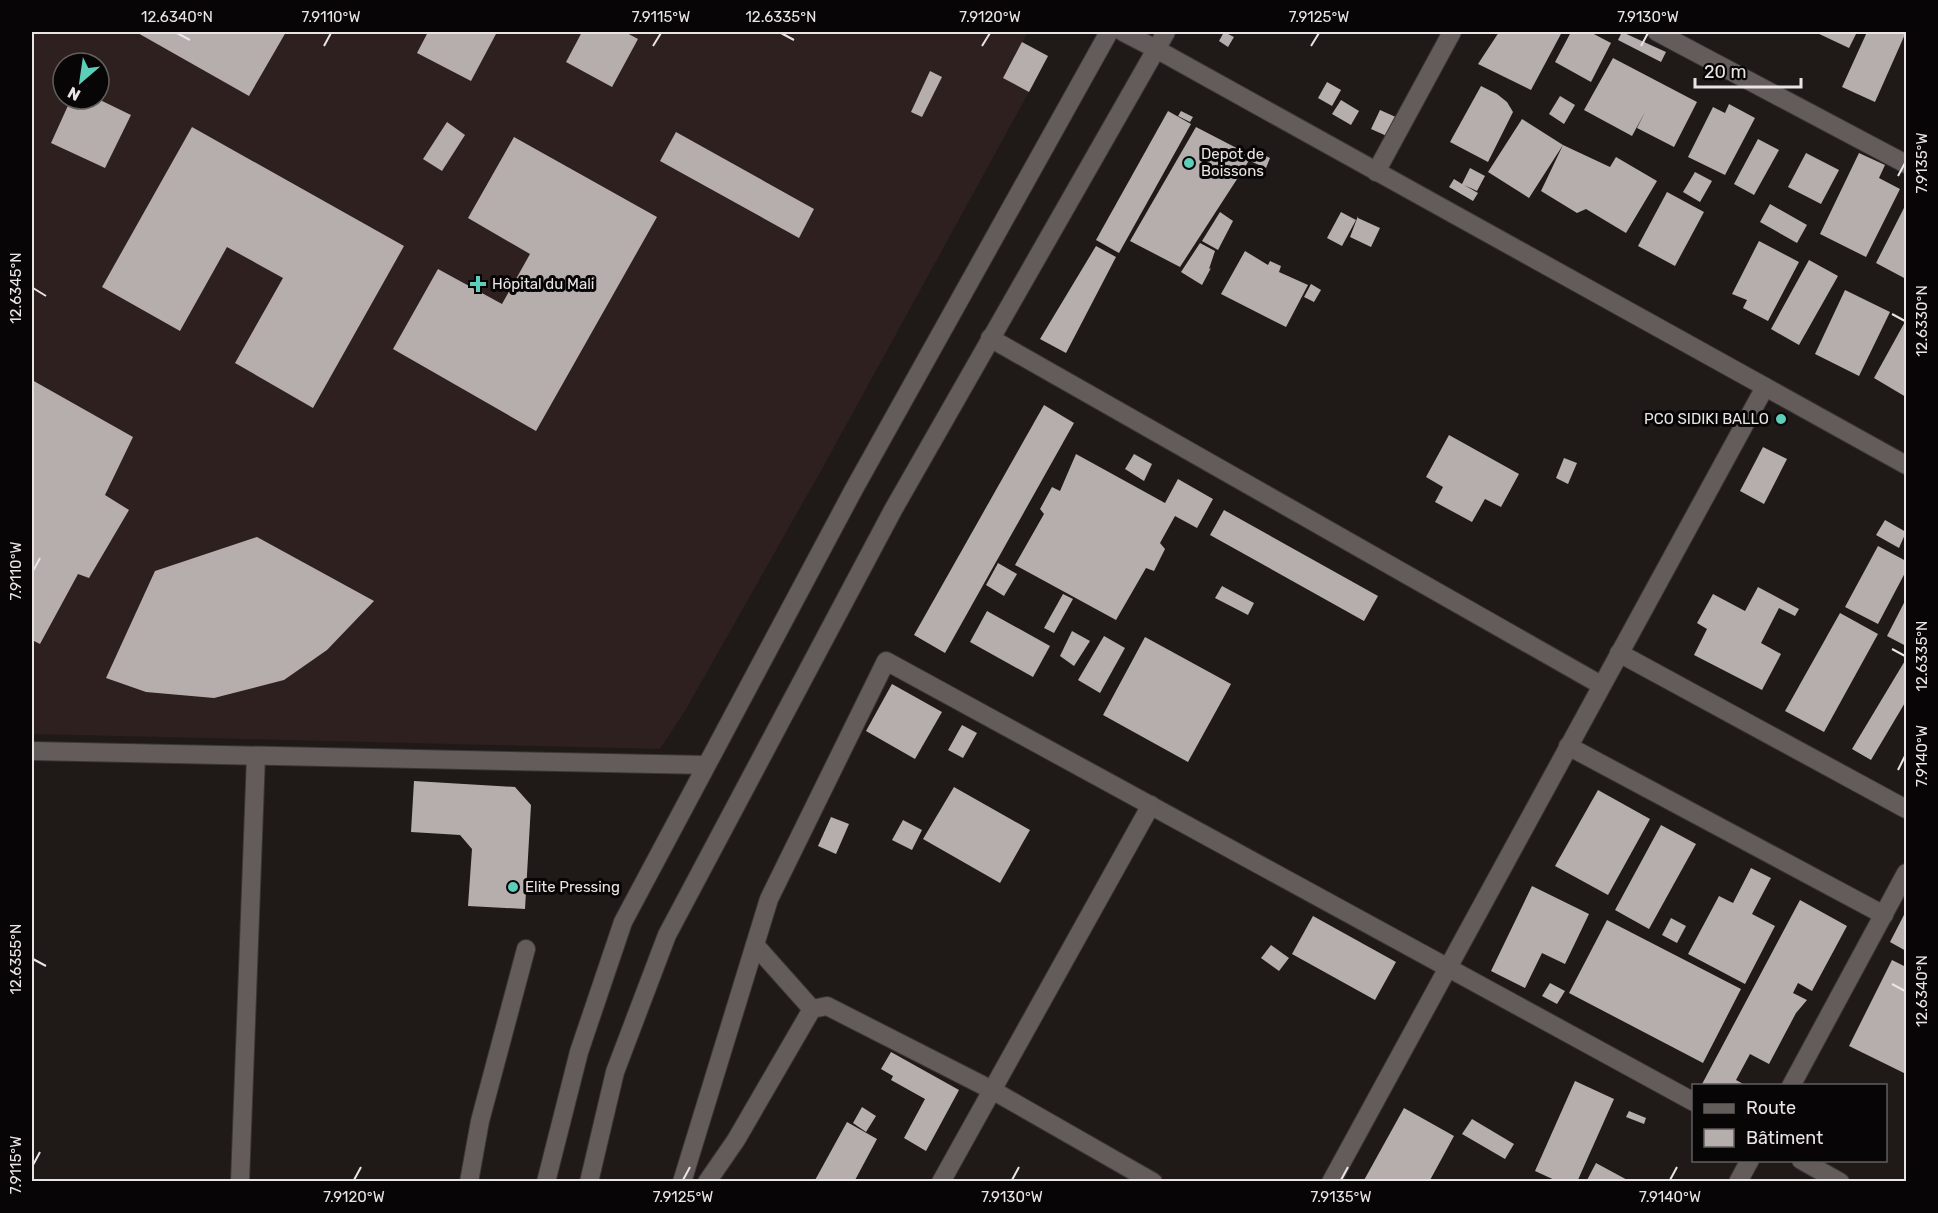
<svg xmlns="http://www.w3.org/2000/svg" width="1938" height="1213" font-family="Rubik,sans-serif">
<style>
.built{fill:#2d201e;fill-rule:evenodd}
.building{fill:#b6aeac}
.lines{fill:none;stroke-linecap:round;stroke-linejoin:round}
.minor-casing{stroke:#3a3635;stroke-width:20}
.tertiary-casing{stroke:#3a3635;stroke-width:20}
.minor{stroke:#635c5b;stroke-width:18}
.tertiary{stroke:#635c5b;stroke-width:18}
.ticks{fill:none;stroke:#e9e5e4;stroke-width:2}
.poi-dot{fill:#5cceba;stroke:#070505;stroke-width:2}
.labels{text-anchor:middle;stroke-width:6;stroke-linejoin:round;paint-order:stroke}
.poi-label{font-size:15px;fill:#e9e5e4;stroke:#070505;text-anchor:start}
.neatline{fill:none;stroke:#e9e5e4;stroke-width:2}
.ticks-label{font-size:15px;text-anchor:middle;fill:#e9e5e4}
</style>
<rect width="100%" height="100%" fill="#1f1918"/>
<path class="built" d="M32 32H1028L1003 77 1029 92 822 469 685 711 660 749 32 734ZM63 63H99V99H63Z"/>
<g class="building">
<polygon points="136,32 286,32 249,96"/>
<polygon points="428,32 497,32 471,81 417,53"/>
<polygon points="582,32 625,32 638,39 612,87 566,62"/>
<polygon points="1224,32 1234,37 1228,47 1219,41"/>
<polygon points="1499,32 1562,32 1531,90 1478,64"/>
<polygon points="1571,32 1590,32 1611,43 1591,82 1555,62"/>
<polygon points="1622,32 1666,52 1661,62 1618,40"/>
<polygon points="1815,32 1857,32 1849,48"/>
<polygon points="1867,32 1906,32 1875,102 1842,87"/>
<polygon points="1022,42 1048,56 1029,92 1003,78"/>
<polygon points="1613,58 1697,102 1674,147 1637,128 1645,112 1632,136 1584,110"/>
<polygon points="930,71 942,77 922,117 911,112"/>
<polygon points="1327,82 1341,90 1332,106 1318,98"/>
<polygon points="1481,86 1497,94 1507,102 1513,112 1488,162 1450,142"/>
<polygon points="1560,96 1575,105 1564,124 1549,114"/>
<polygon points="71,99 98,99 131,115 105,168 51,143"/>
<polygon points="1341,100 1359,111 1351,125 1332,114"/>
<polygon points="1729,104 1755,118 1725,175 1688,157 1713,107 1725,113"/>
<polygon points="1380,110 1398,118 1389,137 1371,129"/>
<polygon points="1168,111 1191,124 1119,253 1096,240"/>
<polygon points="1181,111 1193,117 1190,122 1178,116"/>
<polygon points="1522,119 1563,145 1610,167 1616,157 1657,181 1626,233 1586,209 1577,213 1541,191 1563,145 1529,198 1488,172"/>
<polygon points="447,122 465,135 442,171 423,159"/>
<polygon points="192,127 404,246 313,408 235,363 283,278 227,247 180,331 102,287"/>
<polygon points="1196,127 1252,156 1180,267 1130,241"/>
<polygon points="676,132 814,209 799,238 660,161"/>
<polygon points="514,137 657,217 536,431 393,349 438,269 502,304 530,254 468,218"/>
<polygon points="1758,139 1779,150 1754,195 1734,184"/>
<polygon points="1255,151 1270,158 1266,168 1250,161"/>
<polygon points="1806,153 1839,170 1821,204 1788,187"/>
<polygon points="1859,153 1885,165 1879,178 1900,189 1866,257 1820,234"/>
<polygon points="1470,168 1485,176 1477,191 1464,185 1478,193 1473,201 1449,187 1454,179 1462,184"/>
<polygon points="1695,172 1712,181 1700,202 1683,192"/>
<polygon points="1667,192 1704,212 1675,266 1638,246"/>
<polygon points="1770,204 1807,225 1797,243 1760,222"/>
<polygon points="1906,204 1906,279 1876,263"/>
<polygon points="1220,212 1233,221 1218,250 1202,241"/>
<polygon points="1341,212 1356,220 1342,246 1327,238"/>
<polygon points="1358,216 1358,218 1380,228 1371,247 1350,237"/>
<polygon points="1759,241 1799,262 1768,321 1743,308 1747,300 1732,294"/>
<polygon points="1200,243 1215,251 1209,269 1211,268 1202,285 1181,272"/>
<polygon points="1096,246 1116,257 1066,353 1040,339"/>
<polygon points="1245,251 1268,265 1270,261 1281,266 1279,272 1308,285 1286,327 1221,294"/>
<polygon points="1809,260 1838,276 1799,345 1771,329"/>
<polygon points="1311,284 1321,290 1314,302 1304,297"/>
<polygon points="1845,290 1890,312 1859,376 1815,354"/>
<polygon points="1906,320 1906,397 1874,378"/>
<polygon points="32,380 133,437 105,495 129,510 89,578 78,574 40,644 32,640"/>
<polygon points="1044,405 1074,423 945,653 914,635"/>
<polygon points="1449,435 1519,474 1501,507 1485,499 1472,522 1435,502 1443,487 1426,477"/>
<polygon points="1763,447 1787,459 1764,504 1740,491"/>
<polygon points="1076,454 1165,503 1178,479 1213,499 1197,528 1175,516 1160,543 1165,549 1154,571 1146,568 1116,620 1015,565 1044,514 1040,509 1052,487 1060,491"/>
<polygon points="1134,454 1152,464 1144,481 1125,469"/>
<polygon points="1564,458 1577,463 1568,484 1556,478"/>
<polygon points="1224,510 1378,596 1364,621 1210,535"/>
<polygon points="1885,520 1906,532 1899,548 1876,535"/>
<polygon points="257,537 374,601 327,650 284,680 214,698 146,692 106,678 155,571"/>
<polygon points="1878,546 1906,561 1906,571 1878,624 1845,607"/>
<polygon points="998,563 1017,574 1004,596 986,585"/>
<polygon points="1222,586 1254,603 1248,615 1215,598"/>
<polygon points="1758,587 1799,609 1795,616 1779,608 1761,643 1781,654 1762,690 1694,655 1707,629 1697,623 1713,594 1745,611"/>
<polygon points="1063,594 1073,599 1054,633 1044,628"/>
<polygon points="1906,599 1906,646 1887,636"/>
<polygon points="987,611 1050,646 1033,677 970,642"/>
<polygon points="1840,613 1878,634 1824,732 1785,711"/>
<polygon points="1072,631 1090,641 1074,666 1060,656"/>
<polygon points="1104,636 1125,648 1100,693 1078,680"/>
<polygon points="1145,637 1231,684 1188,762 1103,715"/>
<polygon points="1906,659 1906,701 1871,760 1852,749"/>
<polygon points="892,684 942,712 915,759 866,731"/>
<polygon points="962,725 977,733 963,758 948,750"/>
<polygon points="414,781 515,787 531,805 525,909 468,906 472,849 460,835 411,832"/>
<polygon points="954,787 1030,830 1000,883 923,839"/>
<polygon points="1598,790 1650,819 1608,895 1555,866"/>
<polygon points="831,817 849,824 836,854 818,846"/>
<polygon points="903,820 922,830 912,850 892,840"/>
<polygon points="1661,825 1696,844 1649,929 1615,910"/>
<polygon points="1751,868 1771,878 1752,914 1775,926 1745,984 1688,954 1719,896 1733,903"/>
<polygon points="1532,886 1589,914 1565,964 1542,953 1525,988 1491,971"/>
<polygon points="1800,900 1847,926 1812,991 1798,983 1793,993 1807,1000 1796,1013 1769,1064 1750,1054 1736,1080 1747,1086 1701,1086"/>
<polygon points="1906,911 1906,951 1890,942"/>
<polygon points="1313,916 1396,962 1375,1000 1292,954"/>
<polygon points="1671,918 1686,926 1677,943 1662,935"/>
<polygon points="1607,920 1741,989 1703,1063 1569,993"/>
<polygon points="1271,945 1289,958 1279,971 1261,958"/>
<polygon points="1892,960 1906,967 1906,1074 1849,1046"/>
<polygon points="1550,983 1565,991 1557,1004 1542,996"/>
<polygon points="891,1052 959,1090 926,1151 904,1138 925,1099 891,1080 893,1076 881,1069"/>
<polygon points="1575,1081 1614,1099 1577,1182 1559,1182 1535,1171"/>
<polygon points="862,1107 876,1116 866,1132 853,1123"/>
<polygon points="1404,1108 1454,1136 1429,1182 1363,1182"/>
<polygon points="1629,1111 1646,1118 1644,1124 1626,1117"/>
<polygon points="1472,1119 1514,1144 1505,1159 1462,1134"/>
<polygon points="847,1122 877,1139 854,1182 814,1182"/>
<polygon points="1596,1163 1631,1182 1586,1182"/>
</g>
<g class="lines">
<defs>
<g id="minor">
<polyline points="1657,32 1906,164"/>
<polyline points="1156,49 1906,465"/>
<polyline points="1376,172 1452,32"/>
<polyline points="990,338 1601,685"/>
<polyline points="1619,653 1906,809"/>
<polyline points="1568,746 1884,915"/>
<polyline points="32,751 706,765"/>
<polyline points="755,945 812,1009"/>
<polyline points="1791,1086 1906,873"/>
<polyline points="1801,1160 1840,1182"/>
<polyline points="240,1182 256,756"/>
<polyline points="469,1182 480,1121 526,949"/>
<polyline points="682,1182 769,899 886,661 1694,1102"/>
<polyline points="707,1182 736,1140 812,1009 827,1006 992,1090 1153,1182"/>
<polyline points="941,1182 1151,805"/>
<polyline points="1331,1182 1765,387"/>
<polyline points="1738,1182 1750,1160"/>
</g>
<g id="tertiary">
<polyline points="1123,32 1156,49"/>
<polyline points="546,1182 579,1052 623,922 854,489 1109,32"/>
<polyline points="589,1182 615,1072 667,935 893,510 1166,32"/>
</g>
</defs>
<use href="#minor" class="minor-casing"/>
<use href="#tertiary" class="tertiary-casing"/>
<use href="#minor" class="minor"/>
<use href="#tertiary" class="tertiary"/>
</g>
<path class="ticks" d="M177 33 190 40M781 33 794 40M324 46 331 33M653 46 661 33M982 46 990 33M1311 46 1319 33M1641 46 1648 33M1898 176 1905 163M33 288 46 296M1892 314 1905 321M33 571 40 558M1892 649 1905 656M1898 770 1905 756M33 959 46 966M1892 984 1905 991M33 1165 40 1152M354 1180 361 1167M683 1180 690 1167M1012 1180 1019 1167M1341 1180 1348 1167M1670 1180 1677 1167"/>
<g class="poi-dot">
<circle cx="1189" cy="163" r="6"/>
<path d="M475 275h6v6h6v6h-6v6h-6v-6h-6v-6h6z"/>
<circle cx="1781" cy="419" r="6"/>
<circle cx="513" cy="887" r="6"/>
</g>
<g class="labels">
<g class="poi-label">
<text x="1201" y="159">Depot de<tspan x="1201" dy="17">Boissons</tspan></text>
<text x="492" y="289">Hôpital du Mali</text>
<text x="1769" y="424" text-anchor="end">PCO SIDIKI BALLO</text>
<text x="525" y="892">Elite Pressing</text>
</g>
</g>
<rect width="1938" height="1213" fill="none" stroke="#070505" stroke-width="66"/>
<rect x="1692" y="1084" width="195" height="78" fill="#070505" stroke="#615f5e" stroke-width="1.5"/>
<rect x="1704" y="1104" width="30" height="9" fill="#635c5b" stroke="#615f5e" stroke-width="1.5"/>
<text x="1746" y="1114" font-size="18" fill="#e9e5e4">Route</text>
<rect x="1704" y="1129" width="30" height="18" fill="#b6aeac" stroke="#615f5e" stroke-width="1.5"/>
<text x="1746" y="1144" font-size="18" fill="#e9e5e4">Bâtiment</text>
<g transform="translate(81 81) rotate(209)"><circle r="28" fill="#070505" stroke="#615f5e" stroke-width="1.5"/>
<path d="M0-4.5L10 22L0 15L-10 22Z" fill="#5cceba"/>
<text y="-9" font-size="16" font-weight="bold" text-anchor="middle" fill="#e9e5e4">N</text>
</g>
<path d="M1695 78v9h106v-9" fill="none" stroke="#e9e5e4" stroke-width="3"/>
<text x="1704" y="78" font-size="18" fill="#e9e5e4" stroke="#070505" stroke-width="4.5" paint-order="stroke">20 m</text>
<rect x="33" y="33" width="1872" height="1147" class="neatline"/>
<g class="ticks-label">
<text x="177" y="22">12.6340°N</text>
<text x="331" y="22">7.9110°W</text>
<text x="661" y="22">7.9115°W</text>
<text x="781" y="22">12.6335°N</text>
<text x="990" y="22">7.9120°W</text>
<text x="1319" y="22">7.9125°W</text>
<text x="1648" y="22">7.9130°W</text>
<text transform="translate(1922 163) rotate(-90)" y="5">7.9135°W</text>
<text transform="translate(16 288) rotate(-90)" y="5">12.6345°N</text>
<text transform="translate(1922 321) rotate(-90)" y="5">12.6330°N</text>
<text transform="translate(16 571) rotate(-90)" y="5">7.9110°W</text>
<text transform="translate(1922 656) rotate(-90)" y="5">12.6335°N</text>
<text transform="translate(1922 756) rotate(-90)" y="5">7.9140°W</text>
<text transform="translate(16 959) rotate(-90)" y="5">12.6355°N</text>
<text transform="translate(1922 991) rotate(-90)" y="5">12.6340°N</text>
<text transform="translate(16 1165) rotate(-90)" y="5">7.9115°W</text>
<text x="354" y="1202">7.9120°W</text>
<text x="683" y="1202">7.9125°W</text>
<text x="1012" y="1202">7.9130°W</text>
<text x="1341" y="1202">7.9135°W</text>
<text x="1670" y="1202">7.9140°W</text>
</g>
</svg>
